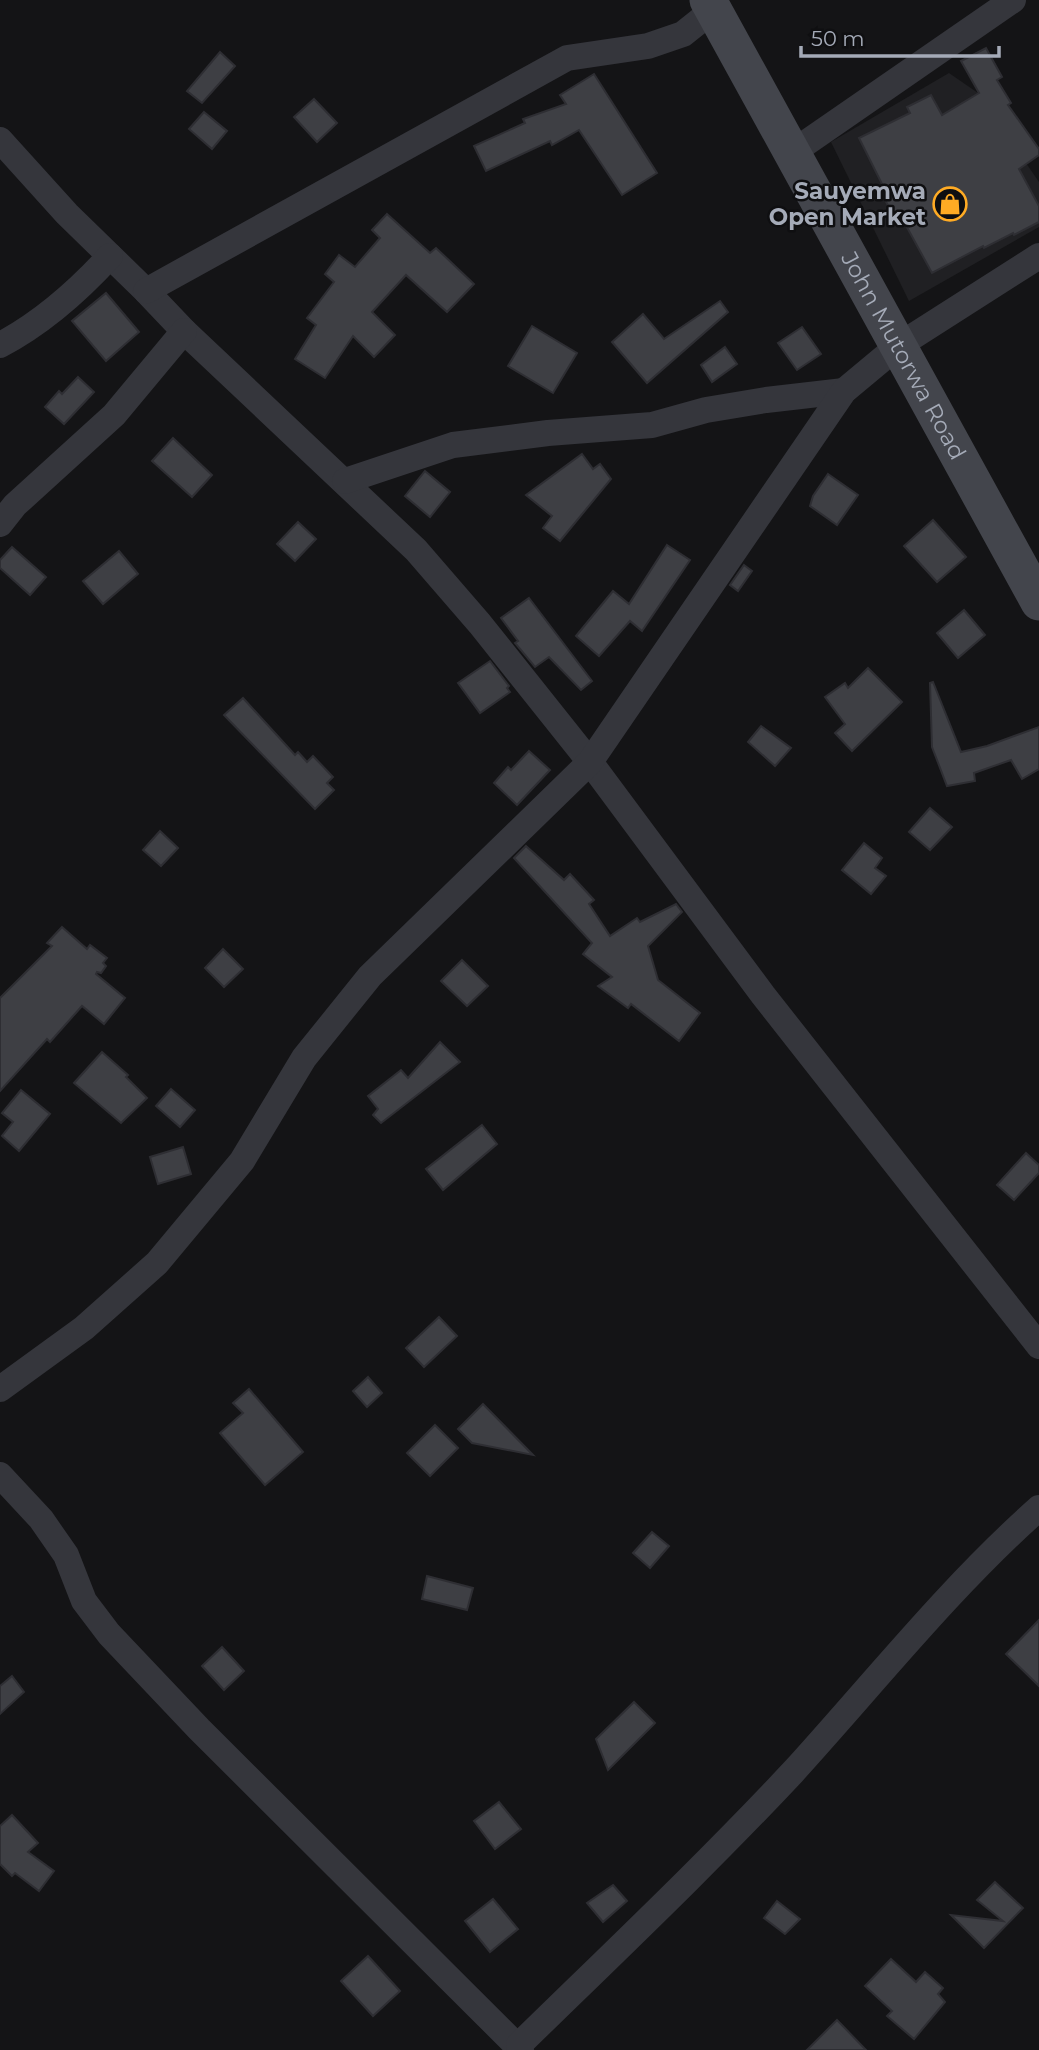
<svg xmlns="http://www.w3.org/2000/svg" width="1039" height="2050" font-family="Montserrat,sans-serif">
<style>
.built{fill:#202023}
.building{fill:#3e3f44;stroke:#2e2e33;stroke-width:2}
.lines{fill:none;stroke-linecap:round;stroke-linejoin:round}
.street{stroke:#35363c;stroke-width:26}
.secondary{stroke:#43454c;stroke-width:37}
.labels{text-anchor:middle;stroke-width:5;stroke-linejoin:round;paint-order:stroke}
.poi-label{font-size:23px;font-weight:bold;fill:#a5abb8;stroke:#0f0f11;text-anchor:end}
.street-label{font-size:23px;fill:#a5abb8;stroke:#0f0f11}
</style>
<rect width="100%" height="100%" fill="#141416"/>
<polygon class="built" points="949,73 978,93 1039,182 1039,227 909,301 831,142"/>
<g class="building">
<polygon points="986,48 1002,77 997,80 1011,103 1008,105 1039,149 1039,155 1019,169 1039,206 1039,222 1014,235 1013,233 984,248 983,246 932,273 903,220 897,223 882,194 886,192 859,138 910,113 907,107 931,95 942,115 979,93 961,61"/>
<polygon points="220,52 235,66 202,103 187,91"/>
<polygon points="594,74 657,173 622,195 579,130 552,145 550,141 486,171 474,146 525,123 523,119 566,104 560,95"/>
<polygon points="314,99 337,123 317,142 294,117"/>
<polygon points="204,112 227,131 212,149 189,129"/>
<polygon points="387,214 430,253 436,248 474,284 447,312 406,275 372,312 395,335 374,357 353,336 325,378 295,359 316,325 307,318 334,282 325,274 339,255 355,267 380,238 372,230"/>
<polygon points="106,293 139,332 106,361 72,321"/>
<polygon points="720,301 728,312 647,383 612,342 643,314 664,339"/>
<polygon points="532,326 577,353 553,393 508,366"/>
<polygon points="802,327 821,354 797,370 778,343"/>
<polygon points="725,347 737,364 712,382 701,365"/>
<polygon points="78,377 94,392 64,424 45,407 59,391 62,394"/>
<polygon points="173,438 212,475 192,497 152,461"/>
<polygon points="582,454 593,469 600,464 611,479 560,541 543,528 552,516 526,495"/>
<polygon points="425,471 450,492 430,517 405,496"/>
<polygon points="828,474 858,495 837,525 810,506 813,496"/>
<polygon points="933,520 966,557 937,582 904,546"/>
<polygon points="298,522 316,539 295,561 277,544"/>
<polygon points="667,545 690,560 642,631 630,621 599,656 576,636 613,591 629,604"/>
<polygon points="12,547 46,577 30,595 0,568 0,560"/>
<polygon points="119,551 138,574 103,604 83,581"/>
<polygon points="744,565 752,571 738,591 730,585"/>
<polygon points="529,598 592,681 581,690 549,657 535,667 515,643 518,641 501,618"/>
<polygon points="964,610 985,635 958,658 937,633"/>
<polygon points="490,661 509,686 507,688 510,692 480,713 458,683"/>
<polygon points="868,668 902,702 852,751 835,733 845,724 825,697 845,683 848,688"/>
<polygon points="933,682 961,752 987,746 1039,727 1039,769 1022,779 1011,760 974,773 975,781 947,786 932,747 930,683"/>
<polygon points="243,698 295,755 298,752 307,762 313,756 333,777 327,783 334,790 315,809 224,715"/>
<polygon points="761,726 791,748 775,766 748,742"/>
<polygon points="529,751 550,770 517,805 494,783 508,767 511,770"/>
<polygon points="930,808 952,827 930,850 909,832"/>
<polygon points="160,831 178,848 161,866 143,850"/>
<polygon points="864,843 882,858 875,868 886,876 871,894 842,870"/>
<polygon points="526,846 564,880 570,874 594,900 589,904 610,936 637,918 640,922 676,904 682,912 648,946 658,980 700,1013 679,1041 631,1004 628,1008 598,986 612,977 583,954 592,943 514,858"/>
<polygon points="62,927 87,949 90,945 107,958 103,963 106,966 101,973 97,972 96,974 125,998 104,1024 82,1006 50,1042 47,1039 0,1091 0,998 52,946 47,943"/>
<polygon points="223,949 243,969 224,987 205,968"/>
<polygon points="462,960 488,986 467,1006 441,981"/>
<polygon points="440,1042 460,1062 381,1123 373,1115 378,1109 368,1096 401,1070 408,1078"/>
<polygon points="102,1052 128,1075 126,1077 147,1098 121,1123 74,1083"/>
<polygon points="171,1089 195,1110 180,1127 156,1106"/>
<polygon points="21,1090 50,1114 19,1151 2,1136 13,1122 2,1113"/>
<polygon points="482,1125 497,1144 443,1190 426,1169"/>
<polygon points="183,1147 191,1174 158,1184 150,1157"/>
<polygon points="1026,1153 1039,1165 1039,1173 1014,1200 997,1185"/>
<polygon points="439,1317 457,1336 424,1367 406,1348"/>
<polygon points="368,1377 382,1393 367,1407 353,1391"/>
<polygon points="249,1389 303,1452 265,1485 220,1433 243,1413 233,1403"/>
<polygon points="483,1404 533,1455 472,1443 458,1429"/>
<polygon points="435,1425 458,1448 430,1476 407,1453"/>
<polygon points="652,1532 669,1546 650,1568 633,1553"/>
<polygon points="427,1576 473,1588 467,1610 422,1599"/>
<polygon points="1039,1620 1039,1686 1006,1654"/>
<polygon points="222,1647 244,1671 224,1690 202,1666"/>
<polygon points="12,1676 24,1692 0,1714 0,1686"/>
<polygon points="634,1702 655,1723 608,1770 596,1739"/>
<polygon points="499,1802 521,1829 495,1849 474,1821"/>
<polygon points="12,1815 38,1843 28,1852 54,1871 39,1891 15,1873 12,1876 0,1864 0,1826"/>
<polygon points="995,1882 1023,1908 984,1948 951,1915 1003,1921 977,1900"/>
<polygon points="613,1885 627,1901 603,1922 587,1903"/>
<polygon points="493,1899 518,1929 490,1952 465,1921"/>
<polygon points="777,1901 800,1919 785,1934 764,1918"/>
<polygon points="368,1956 400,1991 373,2016 341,1981"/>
<polygon points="891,1959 916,1982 925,1972 943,1988 938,1994 945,2002 914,2039 887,2016 892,2011 865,1986"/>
<polygon points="837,2020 866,2050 807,2050"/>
</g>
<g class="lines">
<g class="street">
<polyline points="0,140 67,214 146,291 184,331 416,550 480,624 590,762 763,995 1039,1346"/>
<polyline points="793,152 1013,0"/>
<polyline points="146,291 567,58 648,46 683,34 713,10"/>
<path d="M0 345C42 323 78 291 110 256"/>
<polyline points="345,481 453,445 548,433 652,425 706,410 766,400 844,391"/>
<polyline points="0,524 15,505 114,415 184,331"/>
<polyline points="0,1389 84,1328 157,1263 242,1161 304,1058 370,976 590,762 844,391 898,346 1039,256"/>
<polyline points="0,1475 41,1519 66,1555 84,1601 109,1634 199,1729 521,2050"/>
<path d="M519 2045C611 1955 705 1866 793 1772 874 1683 949 1588 1039 1508"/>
</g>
<path class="secondary" id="s1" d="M708 0 1039 602"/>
</g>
<defs>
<symbol id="shop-ring" viewBox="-11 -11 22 22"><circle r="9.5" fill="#0f0f11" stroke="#ffab24" stroke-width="1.5"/><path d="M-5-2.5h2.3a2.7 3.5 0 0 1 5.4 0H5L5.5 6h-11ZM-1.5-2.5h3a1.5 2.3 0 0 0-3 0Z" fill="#ffab24"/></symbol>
</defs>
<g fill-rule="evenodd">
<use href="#shop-ring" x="931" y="185" width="38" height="38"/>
</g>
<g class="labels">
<g class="poi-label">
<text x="926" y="199">Sauyemwa<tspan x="926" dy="26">Open Market</tspan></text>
</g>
<g class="street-label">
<text dy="8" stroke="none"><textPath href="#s1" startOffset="406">John Mutorwa Road</textPath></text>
</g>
</g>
<path d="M801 46v10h198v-10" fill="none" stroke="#a5abb8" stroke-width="3.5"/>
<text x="811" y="46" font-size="21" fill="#a5abb8" stroke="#0f0f11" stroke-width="5" paint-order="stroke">50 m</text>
</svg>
